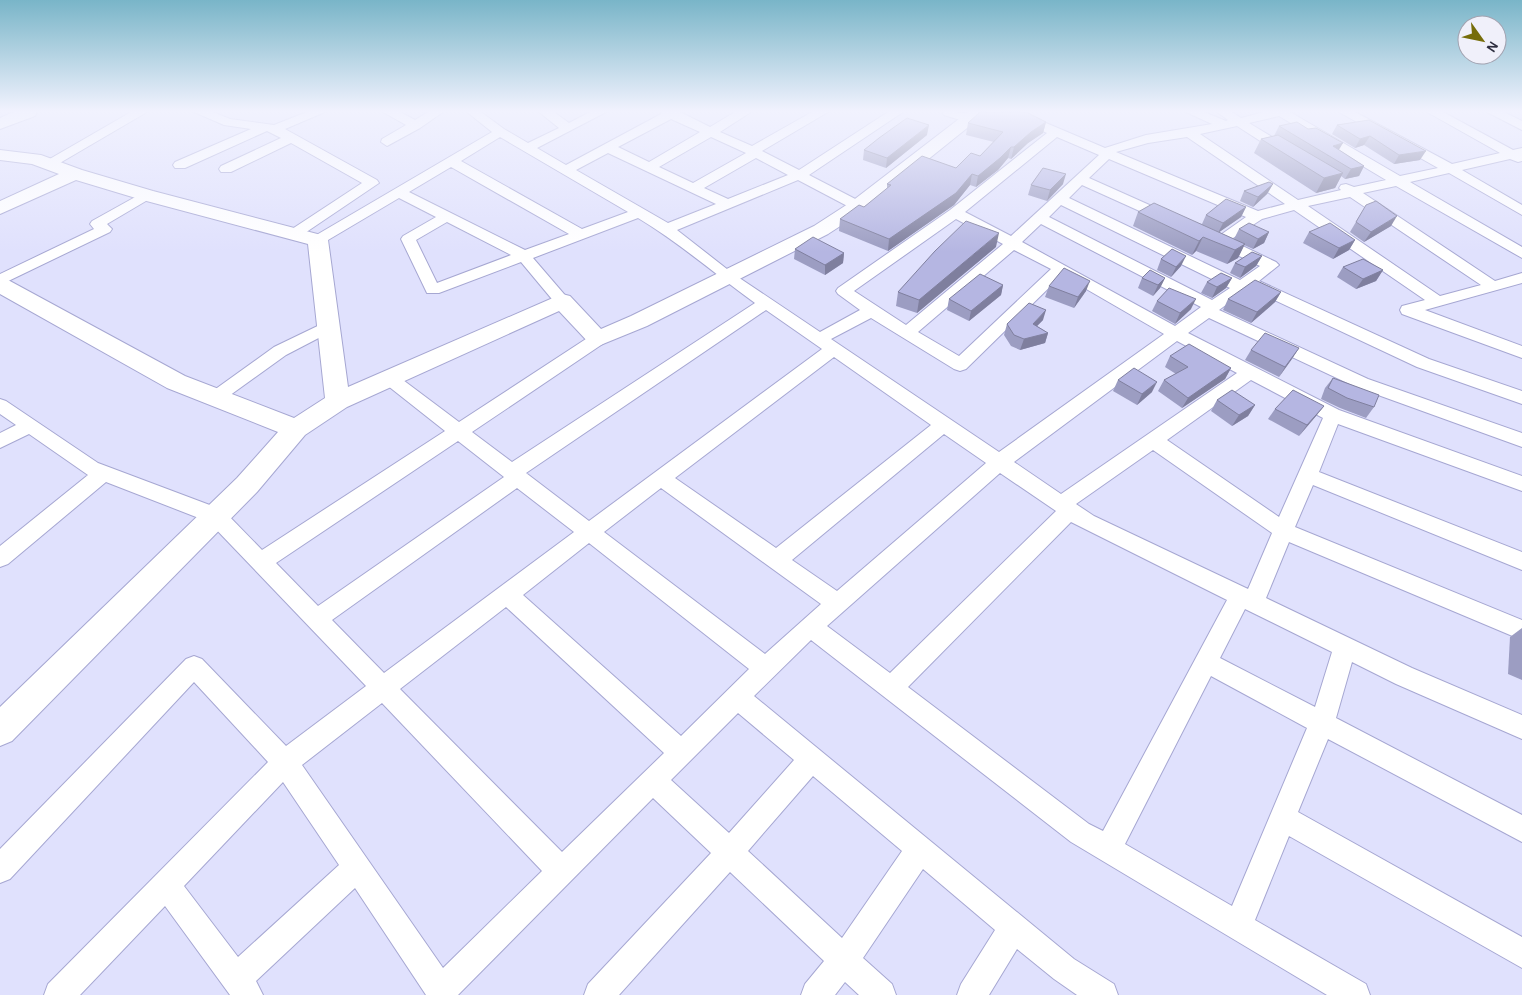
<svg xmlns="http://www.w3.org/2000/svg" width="1522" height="995" font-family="'Alegreya Sans',sans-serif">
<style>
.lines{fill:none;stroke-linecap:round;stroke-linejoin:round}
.street-casing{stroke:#a6a7d2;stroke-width:2}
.secondary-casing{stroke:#a6a7d2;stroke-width:2}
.street{fill:#fff;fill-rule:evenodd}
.secondary{fill:#fff;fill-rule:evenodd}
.wall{fill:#9c9dc2}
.shaded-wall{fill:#7f7f9e}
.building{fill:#b5b6e2;stroke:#7f7f9e}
</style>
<rect width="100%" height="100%" fill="#e0e1fd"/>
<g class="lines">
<defs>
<g id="street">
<polygon points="131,112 147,112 53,167 43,167 41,164"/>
<polygon points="194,112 213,112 230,119 274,125 307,112 325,112 285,129 377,180 379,183 299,237 289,237 287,234 289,231 362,183 291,143 231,172 221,172 219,169 221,166 281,138 267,131 185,168 175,168 173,165 175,162 251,129 224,125"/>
<polygon points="383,112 400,112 415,120 428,112 443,112 420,128 387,146 381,142 382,139 406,125"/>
<path d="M467 112H481L504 129 528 143 559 128 539 112H554L569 123 590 112H606L537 148 566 165 661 114 660 112H680L710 127 735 112H751L720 132 752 146 812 112H828L762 151 799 170 888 112H903L809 175 863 203 865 206 863 209H853L798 180 677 230 732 273 820 332 860 310 838 294 836 291 838 288 950 210 1047 133 1002 112H1020L1105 148 1146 135 1212 124 1186 112H1204L1226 121 1228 120 1217 112H1232L1241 118 1264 112H1290L1400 176 1438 168 1339 112H1355L1452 164 1500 153 1427 112H1443L1513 150 1522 148V161L1518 162 1510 159 1462 170 1522 205V215L1449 173 1410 182 1522 247V258L1396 186 1363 193 1495 281 1522 273V283L1425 310 1522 346V358L1402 314 1400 310 1402 306 1425 300 1294 210 1262 219 1230 240 1276 262 1279 265 1259 281 1429 359 1522 391V404L1417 367 1249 288 1219 310 1368 379 1522 433V447L1356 387 1209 318 1188 333 1339 410 1522 476V491L1338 424 1319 472 1522 552V570L1313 485 1295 527 1522 620V640L1289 542 1266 598 1412 668 1522 715V739L1396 684 1352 662 1336 718 1522 815V842L1328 739 1298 812 1522 937V968L1289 836 1255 920 1366 984 1370 995H1327L1071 842 811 640 754 696 1074 959 1114 984 1118 995H1077L1054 979 1017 949 989 995H957L961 984 995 930 923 869 863 958 892 984 896 995H859L845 982 835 995H801L805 984 824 961 730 872 619 995H584L588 984 711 853 653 798 458 995H426L355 888 256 981 263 995H230L165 906 80 995H44L48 984 268 762 194 682 10 879 0 883V849L186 659 194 656 202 659 286 746 366 686 209 522 106 482 8 564 0 567V546L88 475 29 434 0 448V433L16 425 0 414V399L6 401 98 463 223 510 262 550 445 431 383 382 380 378 383 374 389 372 395 374 459 422 592 335 598 334 604 335 606 339 604 343 472 432 512 462 755 303C716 275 680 243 638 218L533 258 570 301 568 304H556L521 262 439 293H427L401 239 403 236 436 217 399 198 323 243H313L311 240 313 237 492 132ZM1279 116 1386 180 1354 187 1346 184 1341 185 1339 188 1341 190 1298 200 1200 134 1237 126 1282 155H1292L1294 152 1292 149 1249 123ZM671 119 700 132 649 162 618 147ZM500 137 628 212 582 229 461 161ZM711 137 746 153 693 183 659 167ZM1057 137 1099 155 1011 236 965 212ZM1187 137 1285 204 1258 211 1116 152 1148 143ZM608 153 716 204 668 223 576 170ZM756 158 788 175 728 199 704 188ZM1109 159 1246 217 1212 241 1214 244 1260 266 1240 280 1069 198 1082 185 1164 222H1174L1176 219 1174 216 1089 178ZM451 167 569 234 525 250 409 192ZM1350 197 1481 285 1440 296 1308 206ZM1061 205 1230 288 1212 300 1049 217ZM956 219 1003 244 906 325 854 291ZM447 222 511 255 437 283 416 240ZM1041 224 1201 307 1175 326 1022 242ZM1014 250 1051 269 959 356 918 332ZM1062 275 1164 334 999 452 831 339 871 318 954 369 960 371 966 369ZM766 310 822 349 589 521 526 473ZM1177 341 1237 373 1061 494 1014 462ZM834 357 931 425 776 548 675 478ZM1251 380 1323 418 1279 517 1167 440ZM944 434 986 463 837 591 792 560ZM458 441 504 477 318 606 276 563ZM1153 450 1272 533 1248 589 1094 516 1076 504ZM1000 473 1056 511 890 673 827 626ZM517 488 574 532 384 673 332 620ZM661 488 821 604 765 654 604 532ZM1071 522 1227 600 1103 831 1089 824 908 687ZM589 543 749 669 681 736 523 595ZM506 607 664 753 562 852 400 689ZM1245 609 1332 652 1315 707 1220 658ZM1211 676 1307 728 1232 906 1125 844ZM382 703 542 871 443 968 302 765ZM738 713 794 760 729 833 671 780ZM813 776 902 851 842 938 748 851ZM283 782 339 865 238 957 184 886Z"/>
<path d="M942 112C954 112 968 111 976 119L970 123 944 115Z"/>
<polygon points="1487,112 1504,112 1522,121 1522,130"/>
<polygon points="146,191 151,192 153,195 151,198 107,224 112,229 110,232 0,285 0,274 94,229 90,224 92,221"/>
<polygon points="328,321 334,322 336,326 334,330 286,355 222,401 216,403 210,401 207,397 210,393 274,347"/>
</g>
<g id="secondary">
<polygon points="13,112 37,112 35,116 0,129 0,118"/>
<polygon points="968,112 987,112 865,210 828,234 647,326 598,346 590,344 559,311 347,407 305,435 257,492 12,741 0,746 0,707 237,478 278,432 167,388 0,294 0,279 8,280 185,376 294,418 325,398 308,244 139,199 76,180 0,214 0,201 59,174 32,164 0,160 0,150 41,155 82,170 153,191 325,236 328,240 348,387 562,294 570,296 601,329 631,316 814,226 851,202"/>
</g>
</defs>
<use href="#street" class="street-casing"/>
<use href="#secondary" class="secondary-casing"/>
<use href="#street" class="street"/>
<use href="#secondary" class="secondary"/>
</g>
<g class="wall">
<polygon points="1369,120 1420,160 1394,164 1364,145 1355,148 1332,134 1337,125"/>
<polygon points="1046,122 1043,133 1028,143 1011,159 1008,158 998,170 976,187 970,185 954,205 888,251 839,231 840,219 864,207 887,189 887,184 956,168 980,156 994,142 966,135 968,123"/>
<polygon points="1279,126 1339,150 1364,166 1359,176 1345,179 1341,176 1335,188 1316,193 1254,153 1261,139 1274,136"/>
<polygon points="927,135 886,168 863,160 864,150"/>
<polygon points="1063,184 1047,201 1028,195 1031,185"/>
<polygon points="1273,184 1267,194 1253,207 1240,201 1244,191"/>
<polygon points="1366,205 1391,226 1364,242 1350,232"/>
<polygon points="1246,207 1241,217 1219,232 1234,239 1239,229 1269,232 1264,243 1253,249 1244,245 1238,258 1227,264 1196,251 1192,255 1133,226 1138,212 1202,224 1206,215"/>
<polygon points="1309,232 1355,240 1349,250 1333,259 1303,243"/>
<polygon points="996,247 917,313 896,306 898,292"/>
<polygon points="795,249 844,253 843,263 825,275 794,259"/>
<polygon points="1262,256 1256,266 1240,278 1230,273 1235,263"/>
<polygon points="1161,259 1181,266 1171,277 1157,270"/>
<polygon points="1343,267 1383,270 1376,281 1356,289 1337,277"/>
<polygon points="1142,278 1165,278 1160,288 1153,296 1138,288"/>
<polygon points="1232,278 1226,288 1212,298 1201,293 1207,282"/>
<polygon points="1003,285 1001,295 969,321 947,310 949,299"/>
<polygon points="1049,286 1086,291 1074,308 1045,297"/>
<polygon points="1281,292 1275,302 1251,323 1223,310 1228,299"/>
<polygon points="1157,301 1191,309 1175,324 1152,311"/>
<polygon points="1043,320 1037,326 1048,333 1045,343 1020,350 1011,346 1004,335 1007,324"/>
<polygon points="1299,348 1279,377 1245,360 1251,350"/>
<polygon points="1170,356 1231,368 1225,379 1182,408 1158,391 1164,380 1176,374 1165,367"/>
<polygon points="1333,378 1374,407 1366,418 1340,408 1321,399 1325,388"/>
<polygon points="1118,380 1152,392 1137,405 1113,391"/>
<polygon points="1217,400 1255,405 1248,416 1232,426 1211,411"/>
<polygon points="1324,406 1316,416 1299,436 1268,419 1275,409"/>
<polygon points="1522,628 1522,680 1508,674 1510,637"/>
</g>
<g class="shaded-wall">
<polygon points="1046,122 1043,133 1028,143 1011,159 1014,147 1031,132"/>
<polygon points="929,125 927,135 886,168 887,158"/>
<polygon points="1370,136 1364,145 1355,148 1360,139"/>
<polygon points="1343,143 1337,153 1327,156 1333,146"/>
<polygon points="1011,147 1008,158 998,170 976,187 978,176"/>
<polygon points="1426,151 1420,160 1394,164 1399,155"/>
<polygon points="1364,166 1359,176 1345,179 1351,169"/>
<polygon points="1343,173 1335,188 1316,193 1324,178"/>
<polygon points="972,174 970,185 954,205 888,251 889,239"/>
<polygon points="1066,174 1063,184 1047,201 1050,190"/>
<polygon points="1273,184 1267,194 1253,207 1258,197"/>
<polygon points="1246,207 1241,217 1218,233 1223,223"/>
<polygon points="1397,216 1391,226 1364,242 1371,232"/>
<polygon points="1269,232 1264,243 1253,249 1258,239"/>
<polygon points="999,233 996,247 917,313 919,300"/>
<polygon points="1203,237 1196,251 1192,255 1199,241"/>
<polygon points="1355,240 1349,250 1333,259 1339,248"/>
<polygon points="1245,244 1238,258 1227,264 1235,250"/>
<polygon points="844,253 843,263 825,275 825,265"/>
<polygon points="1186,256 1181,266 1171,277 1176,267"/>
<polygon points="1262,256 1256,266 1240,278 1245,267"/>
<polygon points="1383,270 1376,281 1356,289 1363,279"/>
<polygon points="1165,278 1160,288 1153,296 1158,285"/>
<polygon points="1232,278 1226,288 1212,298 1217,287"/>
<polygon points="1090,281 1086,291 1074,308 1078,297"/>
<polygon points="1003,285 1001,295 969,321 971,311"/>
<polygon points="1281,292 1275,302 1251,323 1257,312"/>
<polygon points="1196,299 1191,309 1175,324 1180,313"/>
<polygon points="1046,310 1043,320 1029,334 1033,324"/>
<polygon points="1048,333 1045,343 1020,350 1024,339"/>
<polygon points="1299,348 1292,359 1279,377 1285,367"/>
<polygon points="1231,368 1225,379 1182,408 1188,398"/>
<polygon points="1157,382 1152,392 1137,405 1142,394"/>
<polygon points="1255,405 1248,416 1232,426 1239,415"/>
<polygon points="1324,406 1316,416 1299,436 1307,425"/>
</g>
<g class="building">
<polygon points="980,112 1026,112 1046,122 1031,132 1014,147 1011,147 1000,158 978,176 972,174 956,193 889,239 840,219 859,205 864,207 891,185 887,184 922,156 956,168 971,153 980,156 1003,132 968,123"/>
<polygon points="907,118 929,125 887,158 864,150 879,138"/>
<polygon points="1369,120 1426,151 1399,155 1370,136 1360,139 1337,125"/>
<polygon points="1297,122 1308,129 1316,128 1343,143 1333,146 1364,166 1351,169 1279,126"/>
<polygon points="1278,135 1343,173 1324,178 1261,139"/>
<polygon points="1043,168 1066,174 1050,190 1031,185"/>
<polygon points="1269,182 1273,184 1258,197 1244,191"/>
<polygon points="1226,199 1246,207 1223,223 1206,215"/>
<polygon points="1376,201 1397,216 1371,232 1356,222 1366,205"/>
<polygon points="1154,203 1245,244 1235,250 1203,237 1199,241 1138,212"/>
<polygon points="966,221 999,233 919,300 898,292 935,251"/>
<polygon points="1249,223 1269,232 1258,239 1239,229"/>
<polygon points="1330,223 1355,240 1339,248 1309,232"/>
<polygon points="813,237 844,253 825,265 795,249"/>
<polygon points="1172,249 1186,256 1176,267 1161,259"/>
<polygon points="1252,252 1262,256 1245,267 1235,263"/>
<polygon points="1363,259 1383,270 1363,279 1343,267"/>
<polygon points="1064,268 1090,281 1078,297 1049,286"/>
<polygon points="1150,270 1165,278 1158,285 1142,278"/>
<polygon points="1221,273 1232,278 1217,287 1207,282"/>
<polygon points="980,274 1003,285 971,311 949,299"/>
<polygon points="1255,280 1281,292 1257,312 1228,299"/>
<polygon points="1169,288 1196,299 1180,313 1157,301"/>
<polygon points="1029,303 1046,310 1033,324 1048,333 1024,339 1014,335 1007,324"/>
<polygon points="1265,333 1299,348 1285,367 1251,350"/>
<polygon points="1189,344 1231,368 1188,398 1164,380 1188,367 1170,356"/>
<polygon points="1134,368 1157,382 1142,394 1118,380"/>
<polygon points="1333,378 1379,395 1374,407 1347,398 1328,388"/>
<polygon points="1232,390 1255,405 1239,415 1217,400"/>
<polygon points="1293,390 1324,406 1307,425 1275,409"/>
</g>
<linearGradient id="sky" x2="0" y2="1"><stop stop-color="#79b5c8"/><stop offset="0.44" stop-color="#f1f2fe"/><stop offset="1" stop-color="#f1f2fe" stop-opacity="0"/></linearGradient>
<rect width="1522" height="252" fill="url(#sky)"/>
<g transform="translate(1482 40) rotate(123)"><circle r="24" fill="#f0f0fa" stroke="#a2a2b0"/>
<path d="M0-4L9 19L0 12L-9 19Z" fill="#766d0a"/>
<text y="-8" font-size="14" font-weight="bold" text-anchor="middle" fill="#2e2e40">N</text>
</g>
</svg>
